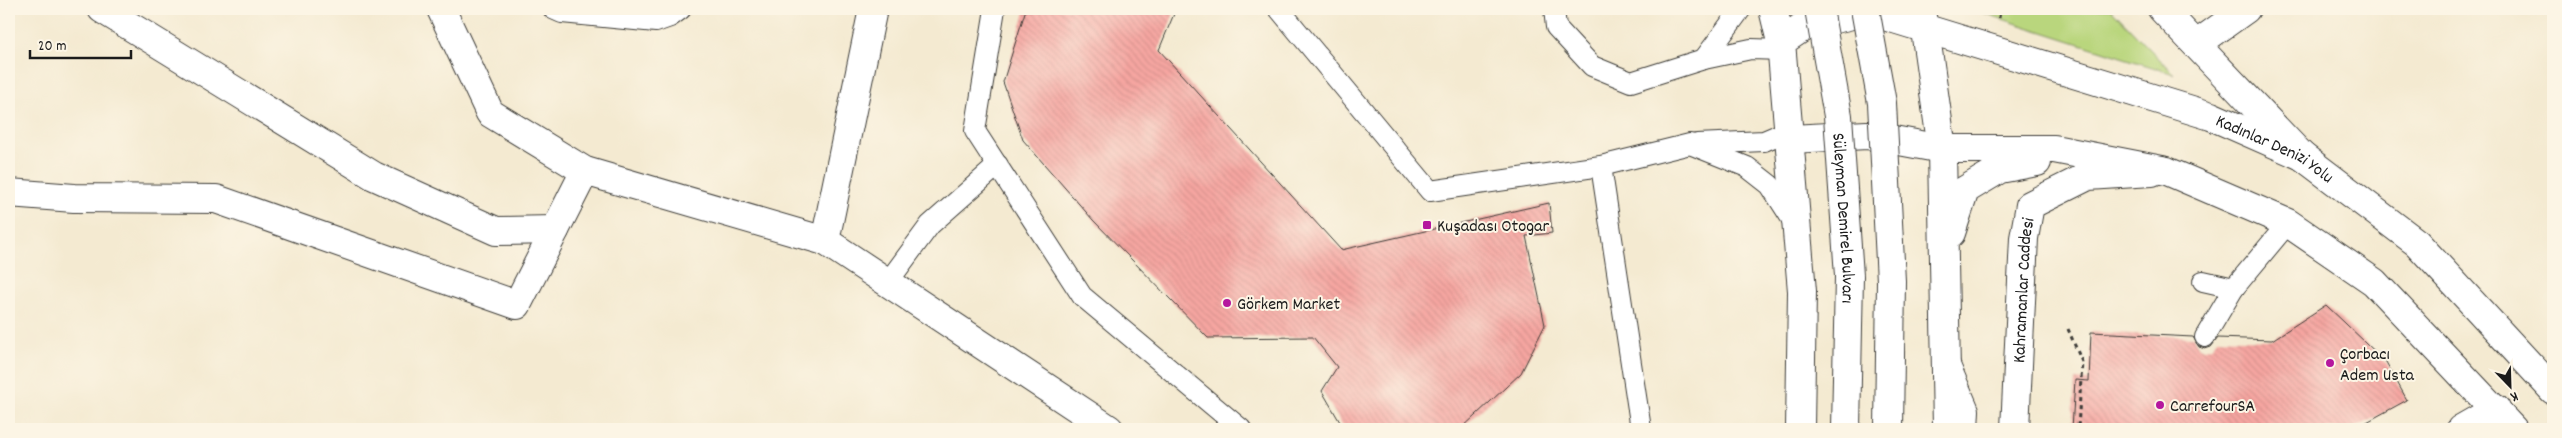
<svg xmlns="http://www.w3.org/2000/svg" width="2562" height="438" font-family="Dekko,sans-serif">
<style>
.green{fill:#b9d67d;stroke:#6a794c}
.building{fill:url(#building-back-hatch)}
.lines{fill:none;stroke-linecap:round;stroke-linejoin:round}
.service-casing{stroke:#3c3b37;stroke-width:22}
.minor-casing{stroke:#3c3b37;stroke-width:30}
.tertiary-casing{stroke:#3c3b37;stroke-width:30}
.secondary-casing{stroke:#3c3b37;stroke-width:30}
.trunk-casing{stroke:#3c3b37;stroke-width:30}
.path{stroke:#3c3b37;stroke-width:3;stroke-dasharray:4 4;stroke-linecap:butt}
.service{stroke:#fff;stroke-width:20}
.minor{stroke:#fff;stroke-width:28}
.tertiary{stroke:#fff;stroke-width:28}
.secondary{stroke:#fff;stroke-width:28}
.trunk{stroke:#fff;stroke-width:28}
.trunk-bridge-casing{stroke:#3c3b37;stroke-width:30;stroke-linecap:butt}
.trunk-bridge{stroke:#fff;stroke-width:28}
.poi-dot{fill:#b5179e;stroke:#fcf5e5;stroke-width:2}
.labels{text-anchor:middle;stroke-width:4;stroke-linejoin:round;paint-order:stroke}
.street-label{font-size:18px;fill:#1c1c1c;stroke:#fcf5e5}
.poi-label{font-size:18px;fill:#1c1c1c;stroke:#fcf5e5;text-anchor:start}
</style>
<defs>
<pattern id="building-back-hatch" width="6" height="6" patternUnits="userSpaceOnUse" patternTransform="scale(1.25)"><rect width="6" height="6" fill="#f6a6a1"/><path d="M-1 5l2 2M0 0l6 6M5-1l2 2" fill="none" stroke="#d28e8a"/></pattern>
</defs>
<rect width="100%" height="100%" fill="#fcf5e5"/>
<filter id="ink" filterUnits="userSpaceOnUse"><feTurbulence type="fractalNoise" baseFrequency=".02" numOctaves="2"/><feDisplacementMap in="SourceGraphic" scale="10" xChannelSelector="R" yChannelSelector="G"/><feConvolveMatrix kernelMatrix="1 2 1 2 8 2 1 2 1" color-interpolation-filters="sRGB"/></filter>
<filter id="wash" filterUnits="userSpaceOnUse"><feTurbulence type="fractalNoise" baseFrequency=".0096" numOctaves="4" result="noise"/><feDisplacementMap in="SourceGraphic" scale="20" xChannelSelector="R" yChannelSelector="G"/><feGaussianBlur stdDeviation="1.12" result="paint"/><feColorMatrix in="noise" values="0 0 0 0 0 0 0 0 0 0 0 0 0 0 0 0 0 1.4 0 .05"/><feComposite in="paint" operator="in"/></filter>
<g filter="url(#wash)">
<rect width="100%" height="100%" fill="#f4ead1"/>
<polygon class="green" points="1973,9 2111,9 2174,74 1974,10"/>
<g id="blocks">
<g class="building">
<polygon points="1026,9 1176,9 1159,50 1341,250 1549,203 1552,233 1526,236 1545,325 1521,373 1461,429 1344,429 1322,391 1337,367 1313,337 1208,338 1093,220 1023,140 1003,82"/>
<polygon points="2326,305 2386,362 2407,400 2354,429 2072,429 2075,380 2089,381 2091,332 2193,337 2199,347 2205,349 2211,347 2218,338 2272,340"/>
</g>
</g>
</g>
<g filter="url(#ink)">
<use href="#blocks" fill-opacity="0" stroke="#3c3b37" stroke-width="1"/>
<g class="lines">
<defs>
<g id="service">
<polyline points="553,9 562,13 656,22 670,17 681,9"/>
<polyline points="995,9 975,131 1082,296 1241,429"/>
<polyline points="1279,9 1430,191 1601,166 1690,144 1747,167 1770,185 1795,224"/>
<polyline points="1554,9 1556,27 1592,66 1631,82 1704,59 1741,9"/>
<polyline points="1704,59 1751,49 1782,50"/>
<polyline points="1697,144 1764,141 1790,130"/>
<polyline points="1601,166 1641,429"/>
<polyline points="2203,281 2234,288"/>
<polyline points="888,282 930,225 998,165"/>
<polyline points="2205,337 2234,288 2288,223"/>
<polyline points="1950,365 1969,410 1968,429"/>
</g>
<g id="minor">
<polyline points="102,9 374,176 496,231 555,230"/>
<polyline points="2197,44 2246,9"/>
<polyline points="9,193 74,198 216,199 517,305 585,171"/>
<polyline points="825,241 873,9"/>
<path id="s1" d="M2015 429 2024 238 2030 205 2088 176 2152 172"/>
<polyline points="2461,429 2496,409"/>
</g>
<polyline id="tertiary" points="441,9 490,113 585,171 825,241 1109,429"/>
<g id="secondary">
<polyline points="1925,30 1942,149 1947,429"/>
<polyline points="1791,139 1867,135 1942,149 2054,149 2167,171 2288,223 2374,282 2513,429"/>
<polyline points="1951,233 1965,190 2000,169 2037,162"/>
<path id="s2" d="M1800 429 1802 291 1781 42 1805 26 1852 15H1881L2211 116 2302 156 2417 243 2553 390"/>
</g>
<g id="trunk">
<polyline points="1773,9 1781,42"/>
<polyline points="1920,9 1925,30"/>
<polyline points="2162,9 2302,156"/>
</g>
</defs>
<use href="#service" class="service-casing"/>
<use href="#minor" class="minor-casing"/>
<use href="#tertiary" class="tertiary-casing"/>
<use href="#secondary" class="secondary-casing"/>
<use href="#trunk" class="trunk-casing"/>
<g class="path">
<polyline points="1999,18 2000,9"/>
<polyline points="2068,329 2082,362 2078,429"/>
</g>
<use href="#service" class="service"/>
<use href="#minor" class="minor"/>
<use href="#tertiary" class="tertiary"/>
<use href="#secondary" class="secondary"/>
<use href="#trunk" class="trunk"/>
<defs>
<g id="trunk-bridge">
<path id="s3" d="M1819 9 1838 116 1849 276 1846 429"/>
<polyline points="1865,9 1882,103 1891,281 1889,429"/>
</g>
</defs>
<use href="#trunk-bridge" class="trunk-bridge-casing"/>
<use href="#trunk-bridge" class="trunk-bridge"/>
</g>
</g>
<g class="poi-dot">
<rect x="1422" y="220" width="10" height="10" rx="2.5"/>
<circle cx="1227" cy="303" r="5"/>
<circle cx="2330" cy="363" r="5"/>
<circle cx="2160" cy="405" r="5"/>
</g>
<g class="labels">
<g class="street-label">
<text dy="6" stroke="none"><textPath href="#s2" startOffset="911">Kadınlar Denizi Yolu</textPath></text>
<text dy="6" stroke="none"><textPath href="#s3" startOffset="211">Süleyman Demirel Bulvarı</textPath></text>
<text dy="6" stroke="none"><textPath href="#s1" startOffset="139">Kahramanlar Caddesi</textPath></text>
</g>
<g class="poi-label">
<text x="1437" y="231">Kuşadası Otogar</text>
<text x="1237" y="309">Görkem Market</text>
<text x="2340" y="359">Çorbacı<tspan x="2340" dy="21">Adem Usta</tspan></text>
<text x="2170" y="411">CarrefourSA</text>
</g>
</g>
<rect width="2562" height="438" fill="none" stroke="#fcf5e5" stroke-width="30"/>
<g transform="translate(2510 386) rotate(157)" stroke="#fcf5e5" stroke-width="4" paint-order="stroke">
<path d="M0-4L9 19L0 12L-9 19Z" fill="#1c1c1c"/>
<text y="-8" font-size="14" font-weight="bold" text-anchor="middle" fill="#1c1c1c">K</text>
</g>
<path d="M30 50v8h101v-8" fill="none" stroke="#1c1c1c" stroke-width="2.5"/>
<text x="38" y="50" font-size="15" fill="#1c1c1c" stroke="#fcf5e5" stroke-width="4" paint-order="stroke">20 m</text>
</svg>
